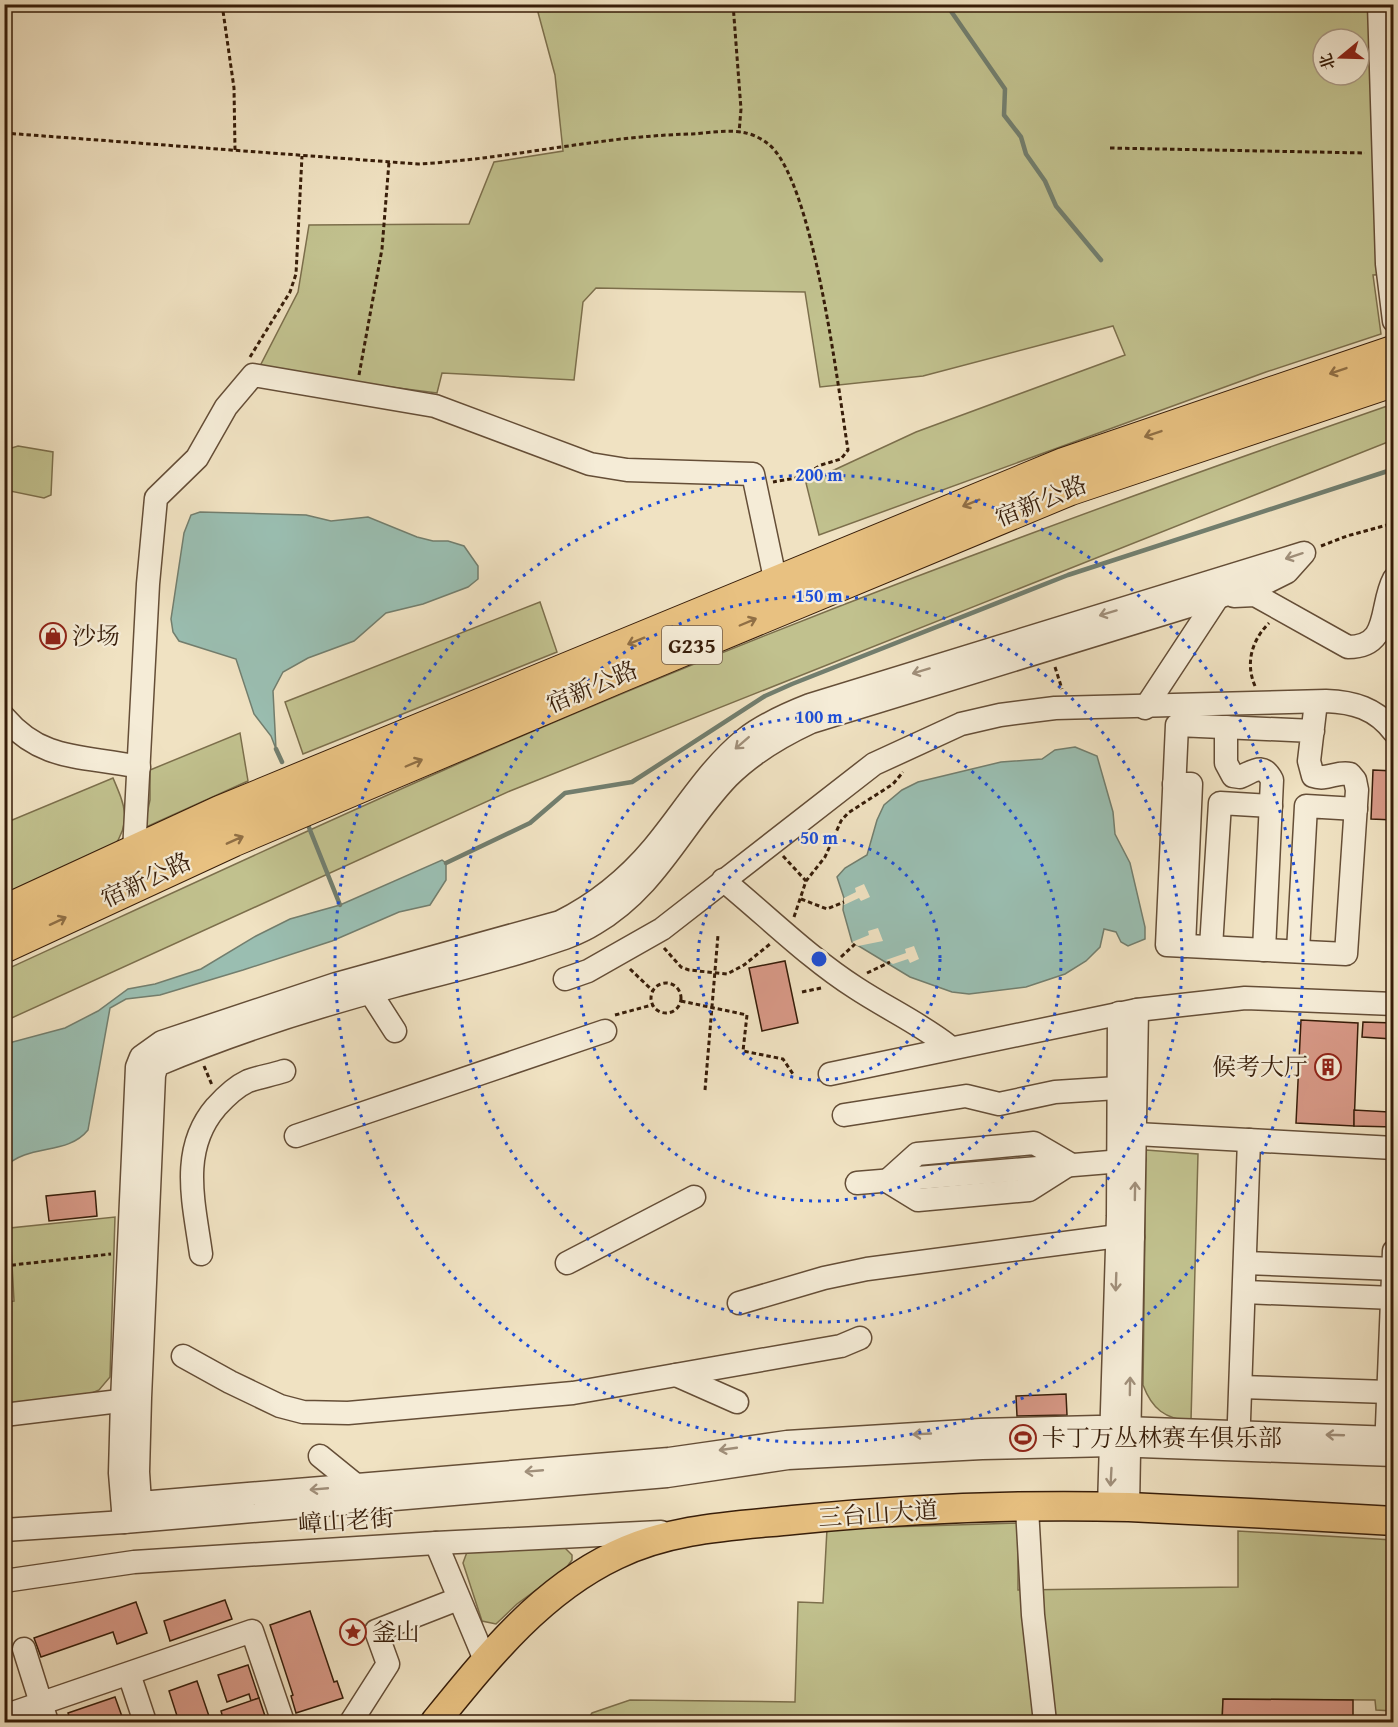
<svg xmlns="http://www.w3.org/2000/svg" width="1398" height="1727" font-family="'Gentium Book Plus','Noto Serif SC',serif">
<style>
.green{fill:#c1c18e;stroke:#7c6f4c;stroke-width:1.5;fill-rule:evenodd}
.water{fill:#9abeb1;stroke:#727e6e;stroke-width:1.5}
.pier{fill:#f0e2c2}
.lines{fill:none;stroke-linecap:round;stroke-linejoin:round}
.stream{stroke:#727e6e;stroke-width:4.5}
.building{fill:#d79886;stroke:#371d09;stroke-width:1.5}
.minor-casing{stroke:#654e37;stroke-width:25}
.major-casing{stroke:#371d09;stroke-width:31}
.highway-casing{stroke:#371d09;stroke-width:35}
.path{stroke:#371d09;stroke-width:3;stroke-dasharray:4.5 3;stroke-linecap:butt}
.minor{stroke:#f5ecd7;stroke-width:22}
.major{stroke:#e8c181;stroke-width:28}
.highway{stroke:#e8c181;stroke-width:33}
.oneway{stroke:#906f45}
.oneway2{stroke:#a08f7a}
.ring{fill:none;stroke:#1d4ed8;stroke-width:3;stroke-dasharray:3 6}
.labels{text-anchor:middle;stroke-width:4.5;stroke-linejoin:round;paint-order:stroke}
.shield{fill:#f5ecd7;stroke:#705b47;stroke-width:1.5}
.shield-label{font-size:22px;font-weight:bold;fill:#371d09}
.street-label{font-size:24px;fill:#371d09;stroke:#f5ecd7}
.poi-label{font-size:24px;fill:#371d09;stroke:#f5ecd7;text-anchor:start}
.centre{fill:#1d4ed8;stroke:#f5ecd7;stroke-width:3}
.ring-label{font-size:18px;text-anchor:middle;font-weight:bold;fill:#1d4ed8;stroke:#f5ecd7;stroke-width:4.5;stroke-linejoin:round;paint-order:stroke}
</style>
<rect width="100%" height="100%" fill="#f0e2c2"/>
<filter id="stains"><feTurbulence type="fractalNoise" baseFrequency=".00333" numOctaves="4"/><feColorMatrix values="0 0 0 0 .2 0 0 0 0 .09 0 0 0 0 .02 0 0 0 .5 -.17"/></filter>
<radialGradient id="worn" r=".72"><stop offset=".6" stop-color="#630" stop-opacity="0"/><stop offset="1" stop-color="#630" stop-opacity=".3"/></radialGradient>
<g class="green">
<path d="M536 5H1393V274L1373 275 1381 334 1266 372 819 535 806 483 916 432 1125 355 1113 326 923 376 820 387 805 292 596 288 583 302 574 380 442 373 437 393 258 370 298 292 309 225 469 224 494 162 563 151 555 75ZM1323 39H1359V75H1323Z"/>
<path d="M1393 404V440L510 791 5 1021V970C151 903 296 835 444 770 754 633 1073 515 1393 404Z"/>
<polygon points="18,446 53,452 51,495 44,498 5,490 5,450"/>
<polygon points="540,602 557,652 303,754 285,702"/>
<polygon points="240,733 248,781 144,828 150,800 150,770"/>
<path d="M113 778C125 806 132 822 113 848L5 898V823Z"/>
<path d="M1146 1150 1198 1154 1191 1421C1165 1419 1152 1409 1143 1385Z"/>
<polygon points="115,1217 110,1377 99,1390 85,1396 5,1404 5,1302 14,1301 10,1228"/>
<polygon points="1018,1523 1018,1590 1238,1587 1238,1531 1393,1540 1393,1711 1376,1710 1375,1700 1223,1699 1222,1722 586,1722 592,1713 630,1700 795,1702 798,1602 823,1603 827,1529"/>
<polygon points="564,1547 572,1555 572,1560 566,1568 517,1604 496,1624 482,1621 463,1563 467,1552"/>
</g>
<g class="water">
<polygon points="200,512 306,515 331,521 368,517 417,537 433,541 448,541 464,546 478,566 478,579 468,587 423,604 386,613 354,641 308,658 283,672 273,691 276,749 271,736 254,714 236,659 179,641 173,632 171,619 184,533 191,515"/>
<polygon points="1075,747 1097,756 1113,812 1115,834 1130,863 1145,927 1145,939 1128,946 1121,942 1116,932 1104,929 1100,947 1086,961 1065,974 1026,987 969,994 952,992 910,977 852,942 843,910 844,898 837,877 845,868 867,855 877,820 884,805 902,790 918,782 1001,762 1042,759 1055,750"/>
<path d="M442 860 446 863V880L430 905 399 912 332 941 243 970 160 995 126 999 110 1008 88 1130C67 1156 29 1143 5 1167V1044L65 1028 98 1011 128 989 155 984 201 969 256 936 290 919 340 905Z"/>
</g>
<g class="pier">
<polygon points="864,884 870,897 861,901 859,898 844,905 844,898 856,892 855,888"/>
<polygon points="878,928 883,941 858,946 852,942 869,935 868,931"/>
<polygon points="914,946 919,959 910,963 908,959 893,964 886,960 906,953 905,949"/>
</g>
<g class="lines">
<g class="stream">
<polyline points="946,4 1005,89 1004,115 1021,137 1026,154 1045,181 1056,206 1101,260"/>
<polyline points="276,749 282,762"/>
<polyline points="308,825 340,905"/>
<polyline points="446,863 530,823 565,793 632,782 765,696 792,684 1068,575 1394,469"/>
</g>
</g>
<g class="building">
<polygon points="1373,770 1394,771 1394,820 1371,819"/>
<polygon points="785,961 798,1023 762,1031 749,968"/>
<polygon points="1301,1020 1358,1023 1354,1126 1296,1123"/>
<polygon points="1363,1022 1394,1023 1394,1127 1354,1126 1354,1110 1389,1112 1392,1039 1362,1037"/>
<polygon points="95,1191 97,1216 49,1221 46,1196"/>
<polygon points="1066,1394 1067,1415 1017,1416 1016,1396"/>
<polygon points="225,1600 232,1619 170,1641 164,1621"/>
<polygon points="136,1602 147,1633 117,1644 113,1632 41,1657 34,1638"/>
<polygon points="310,1611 334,1682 337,1681 343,1698 296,1713 291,1696 293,1695 270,1625"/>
<polygon points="248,1665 259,1698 251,1701 249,1694 227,1702 218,1675"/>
<polygon points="197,1681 211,1722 179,1722 169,1691"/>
<polygon points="115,1697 124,1722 71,1722 68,1713"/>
<polygon points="259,1698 267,1722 224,1722 221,1711"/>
<polygon points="1223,1699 1353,1700 1353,1722 1222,1722"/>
</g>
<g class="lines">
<defs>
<g id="minor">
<polyline points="1379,4 1387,264 1394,321"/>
<path d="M1234 596 1255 595 1348 647C1391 647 1379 607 1394 579"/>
<polyline points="1145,708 1218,597 1216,593"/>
<path d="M4 717C43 763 85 755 139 767"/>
<path d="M1226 727V763L1233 776 1240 777C1254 771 1263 762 1272 780L1264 950"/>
<path d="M1313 731 1177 725 1167 945 1346 954 1357 790 1355 780 1350 774C1336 771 1327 781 1313 776L1309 761 1316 702"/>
<polyline points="1174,784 1191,784 1184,946"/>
<polyline points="134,852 148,584 156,498 197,458 226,407 253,375 435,406 590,464 627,470 753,474 776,583"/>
<path d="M723 880C767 916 809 958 856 988 888 1009 921 1024 950 1047"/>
<polyline points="1211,947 1220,803 1271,806"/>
<polyline points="1298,951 1306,806 1356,809"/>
<path d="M565 979 588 971 662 929 874 764 961 724 1000 715 1055 708 1326 701C1353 702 1376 708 1394 732"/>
<polyline points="367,981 370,992 395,1031"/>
<polyline points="830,1074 1137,1010 1245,998 1394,1004"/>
<polyline points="844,1115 966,1096 999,1104 1055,1092 1133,1087"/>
<polyline points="1136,1134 1394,1148"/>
<polyline points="296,1136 605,1031"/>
<polygon points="1034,1143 1070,1164 1029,1190 918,1200 887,1181 917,1154"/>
<polyline points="857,1183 1134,1160"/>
<path d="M201 1254C194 1203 179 1150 216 1107 225 1097 235 1087 248 1081 259 1077 272 1075 284 1071"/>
<polyline points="567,1263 694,1197"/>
<polyline points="1245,1263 1394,1269"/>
<polyline points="1244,1292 1394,1298"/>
<polyline points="739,1303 824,1278 867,1269 1118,1236 1133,1237"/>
<polyline points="183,1356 230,1382 280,1406 303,1412 348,1413 573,1393 841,1346 860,1338"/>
<polyline points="676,1375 737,1402"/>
<polyline points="1241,1387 1388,1392"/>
<polyline points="4,1415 136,1399"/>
<path d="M1394 1438 1098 1427 981 1430 787 1442 669 1459 140 1503 138 1472 140 1398 154 1075 157 1065C233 1033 314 1007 394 986 440 974 486 963 531 949 552 942 575 936 594 924 657 887 681 826 728 777 752 753 781 736 811 722L1267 582 1287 572 1304 553 810 705C787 714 764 724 745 739 707 770 684 811 653 848 627 879 596 904 560 922L336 984 162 1042 141 1057 137 1067 122 1401 120 1473 124 1522 667 1476 788 1458 982 1448 1112 1445 1394 1455"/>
<polyline points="1238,1448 1249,1140"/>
<polyline points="1386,1450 1394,1251"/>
<polyline points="320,1456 357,1486"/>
<polyline points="1109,1507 1118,1216 1119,1013"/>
<polyline points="1128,1507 1137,1010"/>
<polyline points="1027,1508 1033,1615 1045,1722"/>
<polyline points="4,1530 124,1522"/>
<polyline points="436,1543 485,1660"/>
<polyline points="4,1581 134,1562 436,1543 661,1532"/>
<polyline points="24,1649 47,1722"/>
<polyline points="129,1674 145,1722"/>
<polyline points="4,1716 252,1631 283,1722"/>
<polyline points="351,1722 388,1664 376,1631 458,1599"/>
</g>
<path id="major" d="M435 1722C487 1658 540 1591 616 1555 671 1528 733 1526 793 1520 904 1509 1018 1504 1129 1507 1217 1511 1306 1516 1394 1521"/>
<g id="highway">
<polyline points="4,912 221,812 1065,464 1394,352"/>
<polyline points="4,946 233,840 619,676 1069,489 1394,380"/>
</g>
</defs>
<use href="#minor" class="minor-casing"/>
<use href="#major" class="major-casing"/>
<use href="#highway" class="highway-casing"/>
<g class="path">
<polyline points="222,4 234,88 235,150"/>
<polyline points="733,4 741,109 739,133"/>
<path d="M4 133 418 164C510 159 600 136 692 134 708 133 731 129 746 133 752 134 762 139 767 143 813 176 838 388 848 450L841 459 821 465 801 477 773 482"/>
<polyline points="1110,148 1365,153"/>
<polyline points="250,357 290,292 296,274 302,156"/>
<polyline points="359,375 382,249 389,162"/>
<polyline points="1321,546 1347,536 1394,523"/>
<polyline points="1055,667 1062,689"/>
<path d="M1255 686C1245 663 1252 640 1269 623"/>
<polyline points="783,856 806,881"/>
<polyline points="801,899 827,909 844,902"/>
<polyline points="794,917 806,881 825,857 841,821 848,813 893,784 903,772"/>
<polyline points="664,948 681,967 689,970 727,974 744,965 770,944"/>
<polyline points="841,957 855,944"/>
<polyline points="630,969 653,991"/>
<polyline points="867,973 890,962"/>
<circle cx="666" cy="998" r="15"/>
<polyline points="802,992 821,988"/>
<polyline points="681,1001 747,1015 743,1051 783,1059 793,1074"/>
<polyline points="615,1015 652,1005"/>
<polyline points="204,1066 212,1085"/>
<polyline points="705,1090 718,935"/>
<polyline points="4,1266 111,1254"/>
</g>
<use href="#minor" class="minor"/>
<use href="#major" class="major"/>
<use href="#highway" class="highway"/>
</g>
<defs><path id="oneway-shaft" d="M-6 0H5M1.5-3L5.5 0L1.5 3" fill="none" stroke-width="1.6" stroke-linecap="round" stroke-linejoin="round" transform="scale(1.5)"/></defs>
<g class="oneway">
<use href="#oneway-shaft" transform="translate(1338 371) rotate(161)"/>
<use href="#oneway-shaft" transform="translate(1153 434) rotate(161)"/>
<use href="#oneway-shaft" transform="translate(971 503) rotate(158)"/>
<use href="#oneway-shaft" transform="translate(748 622) rotate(-23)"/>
<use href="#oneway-shaft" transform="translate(636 641) rotate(158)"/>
<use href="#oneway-shaft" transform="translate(414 763) rotate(-23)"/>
<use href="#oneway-shaft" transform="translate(235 840) rotate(-24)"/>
<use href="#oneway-shaft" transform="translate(58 921) rotate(-25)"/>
</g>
<g class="oneway2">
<use href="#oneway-shaft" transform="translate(1294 556) rotate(162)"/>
<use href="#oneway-shaft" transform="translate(1108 613) rotate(163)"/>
<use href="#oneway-shaft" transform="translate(921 671) rotate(163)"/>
<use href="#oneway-shaft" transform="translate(742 743) rotate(139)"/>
<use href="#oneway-shaft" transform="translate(1135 1191) rotate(-89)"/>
<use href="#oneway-shaft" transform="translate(1116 1282) rotate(92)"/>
<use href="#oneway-shaft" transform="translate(1130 1386) rotate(-89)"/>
<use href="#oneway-shaft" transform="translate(922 1434) rotate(177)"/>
<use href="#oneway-shaft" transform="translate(1335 1435) rotate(-178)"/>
<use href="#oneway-shaft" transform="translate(728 1449) rotate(172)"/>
<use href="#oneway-shaft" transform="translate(534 1471) rotate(175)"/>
<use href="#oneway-shaft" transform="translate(1111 1477) rotate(93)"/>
<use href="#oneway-shaft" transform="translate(319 1489) rotate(175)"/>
</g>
<g class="ring">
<circle cx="819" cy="959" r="121"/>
<circle cx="819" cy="959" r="242"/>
<circle cx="819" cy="959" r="363"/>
<circle cx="819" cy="959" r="484"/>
</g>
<defs>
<symbol id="shop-ring" viewBox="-11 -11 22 22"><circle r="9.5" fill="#f5ecd7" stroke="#8f2418" stroke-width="1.5"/><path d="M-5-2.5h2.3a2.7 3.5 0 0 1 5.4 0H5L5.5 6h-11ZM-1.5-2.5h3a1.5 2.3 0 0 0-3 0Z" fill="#8f2418"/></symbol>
<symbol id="building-ring" viewBox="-11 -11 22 22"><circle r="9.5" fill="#f5ecd7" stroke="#8f2418" stroke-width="1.5"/><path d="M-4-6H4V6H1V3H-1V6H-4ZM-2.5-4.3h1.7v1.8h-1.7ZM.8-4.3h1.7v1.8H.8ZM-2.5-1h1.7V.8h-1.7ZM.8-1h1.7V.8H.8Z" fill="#8f2418"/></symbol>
<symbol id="stadium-ring" viewBox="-11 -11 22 22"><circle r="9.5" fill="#f5ecd7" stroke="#8f2418" stroke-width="1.5"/><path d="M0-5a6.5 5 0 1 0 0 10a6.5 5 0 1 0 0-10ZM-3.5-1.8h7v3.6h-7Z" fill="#8f2418"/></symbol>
<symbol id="sight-ring" viewBox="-11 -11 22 22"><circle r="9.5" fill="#f5ecd7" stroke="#8f2418" stroke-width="1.5"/><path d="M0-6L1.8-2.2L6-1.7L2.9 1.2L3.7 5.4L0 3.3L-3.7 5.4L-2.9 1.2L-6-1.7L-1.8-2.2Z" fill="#8f2418"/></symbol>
</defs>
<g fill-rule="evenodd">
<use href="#shop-ring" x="38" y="621" width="30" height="30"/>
<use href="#building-ring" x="1313" y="1052" width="30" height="30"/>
<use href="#stadium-ring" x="1008" y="1423" width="30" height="30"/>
<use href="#sight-ring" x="338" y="1617" width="30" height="30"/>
</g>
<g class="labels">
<rect class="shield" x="662" y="626" width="60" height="38" rx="4.5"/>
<g class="shield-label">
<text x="692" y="653">G235</text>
</g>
<g class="street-label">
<text transform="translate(1041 501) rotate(-22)" y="8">宿新公路</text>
<text transform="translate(592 687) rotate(-23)" y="8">宿新公路</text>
<text transform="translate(146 880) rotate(-25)" y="8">宿新公路</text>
<text transform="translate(878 1514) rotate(-4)" y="8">三台山大道</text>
<text transform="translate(346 1521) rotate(-4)" y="8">嶂山老街</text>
</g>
<g class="poi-label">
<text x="72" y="644">沙场</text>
<text x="1308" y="1075" text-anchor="end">候考大厅</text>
<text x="1042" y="1446">卡丁万丛林赛车俱乐部</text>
<text x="372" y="1640">釜山</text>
</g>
</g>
<circle cx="819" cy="959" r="9" class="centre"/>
<g class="ring-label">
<text x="819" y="481">200 m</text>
<text x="819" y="602">150 m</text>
<text x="819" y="723">100 m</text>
<text x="819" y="844">50 m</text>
</g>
<rect width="1398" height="1727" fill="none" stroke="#f0e2c2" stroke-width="24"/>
<rect x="6" y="6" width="1386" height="1715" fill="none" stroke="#371d09" stroke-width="3"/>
<rect x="12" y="12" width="1374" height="1703" fill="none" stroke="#371d09" stroke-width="1.5"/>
<g transform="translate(1341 57) rotate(251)"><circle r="28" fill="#f5ecd7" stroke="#a99985" stroke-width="1.5"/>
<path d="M0-4.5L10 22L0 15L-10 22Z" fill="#8f2418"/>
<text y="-9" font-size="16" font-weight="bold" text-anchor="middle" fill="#371d09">北</text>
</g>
<rect width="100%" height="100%" filter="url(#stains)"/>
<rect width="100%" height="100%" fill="url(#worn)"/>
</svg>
